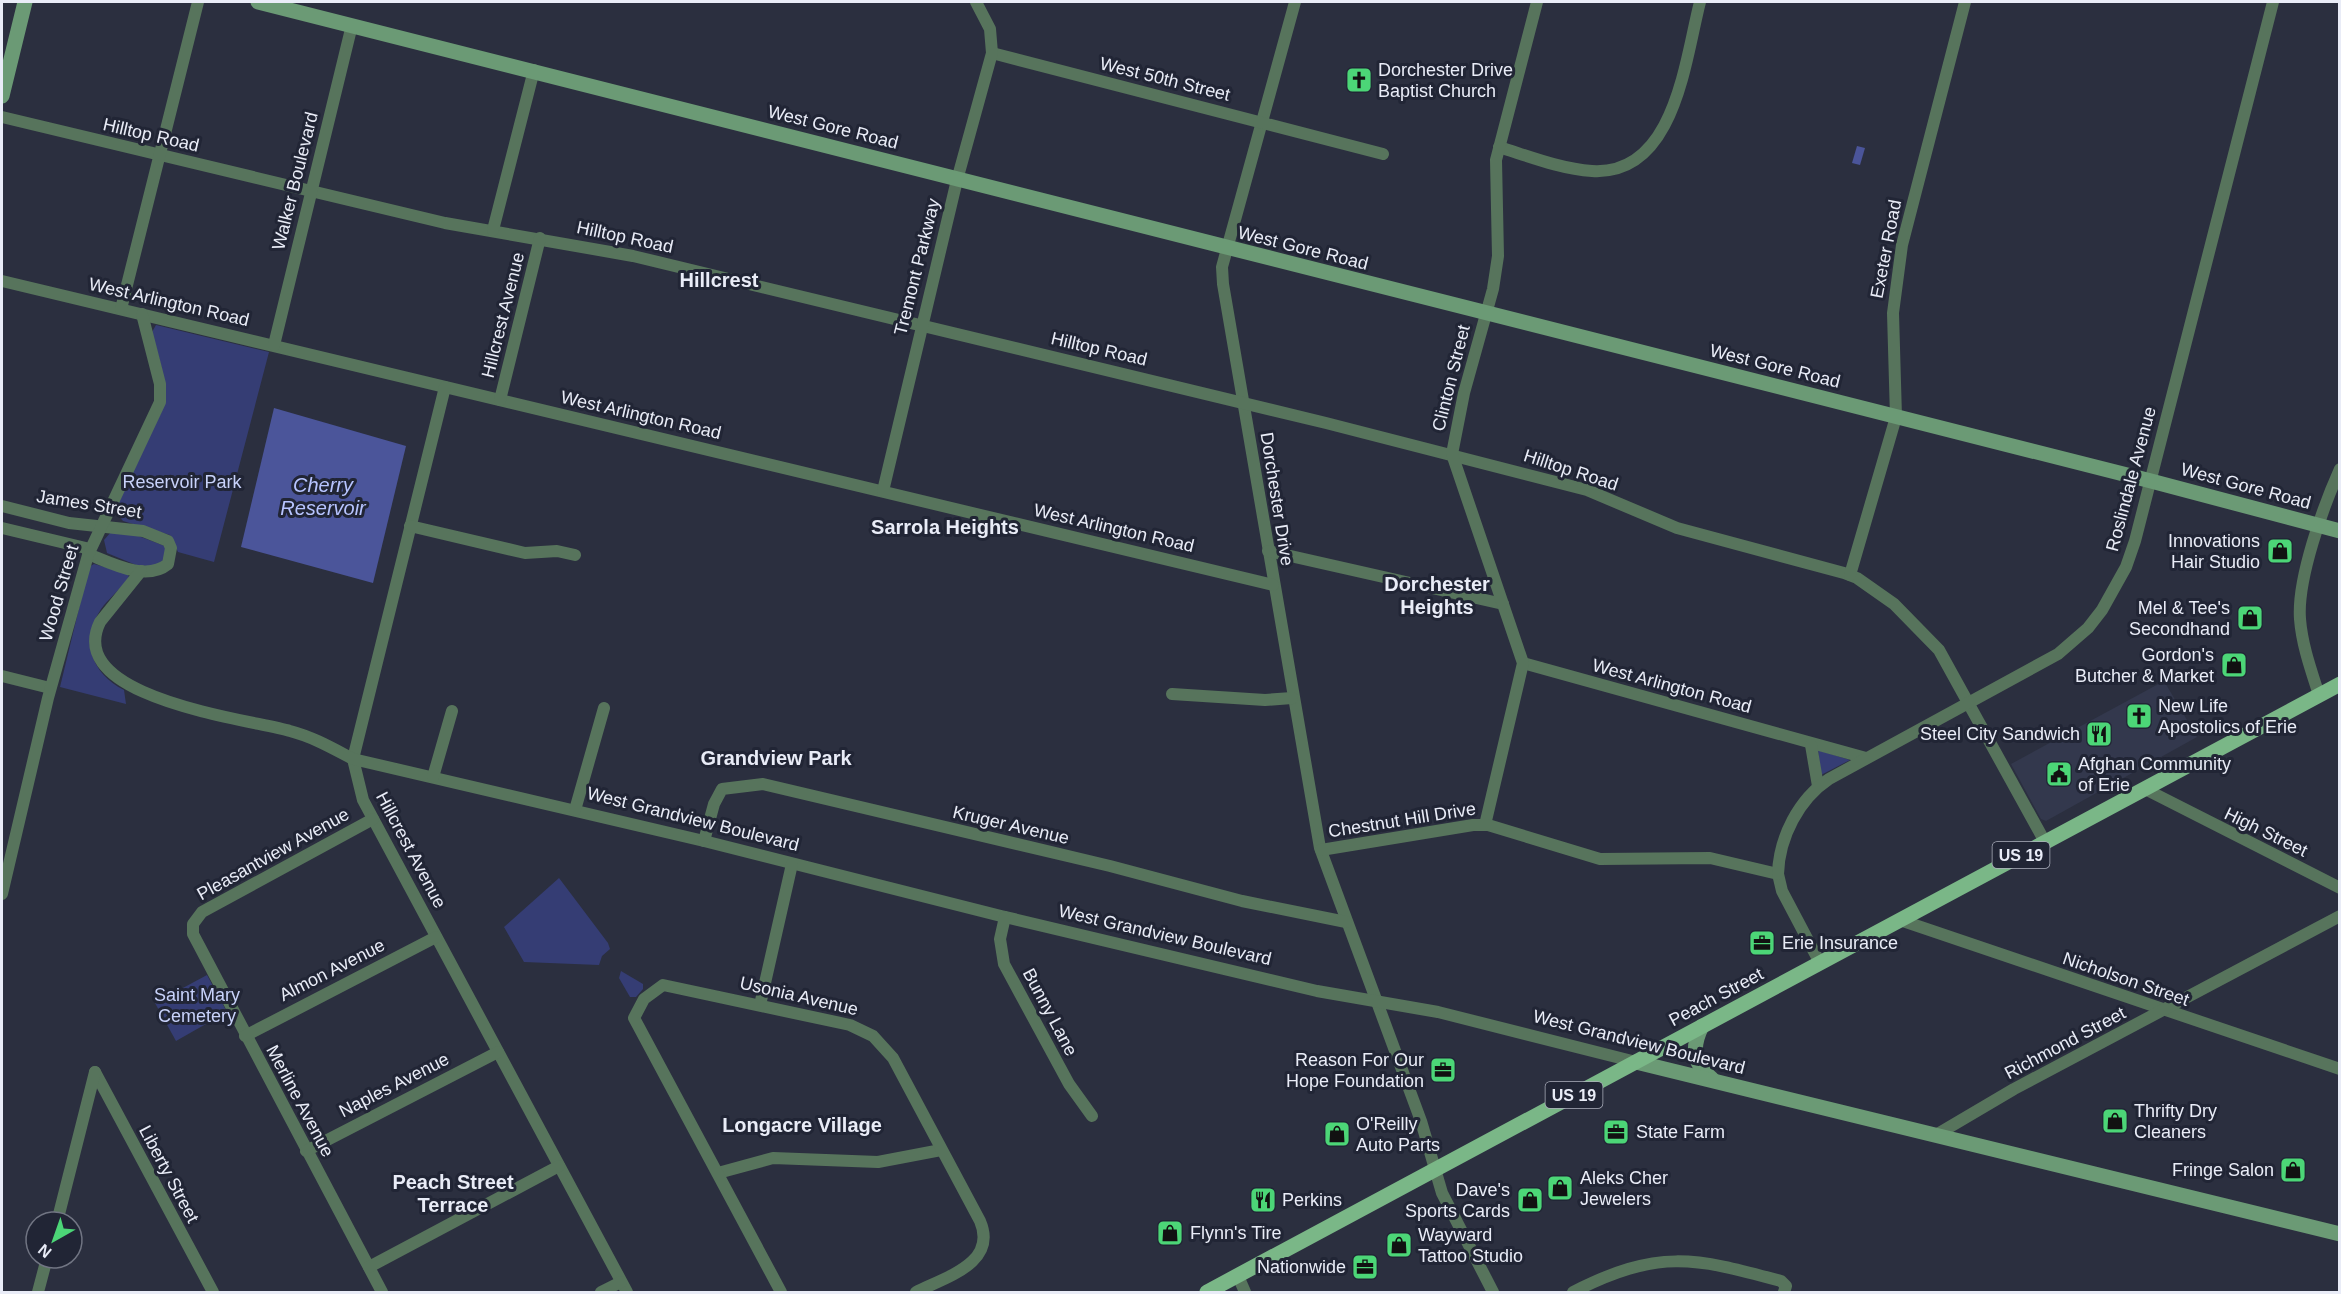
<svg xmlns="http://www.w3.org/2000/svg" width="2341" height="1294" font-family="Arial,sans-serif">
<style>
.built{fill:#33384d}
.green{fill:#353d74}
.water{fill:#4b559a}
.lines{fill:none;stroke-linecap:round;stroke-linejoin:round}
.street{stroke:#57745c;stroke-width:12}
.secondary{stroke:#6b9a75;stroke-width:15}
.primary{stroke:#7ab787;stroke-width:15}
.labels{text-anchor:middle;stroke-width:6;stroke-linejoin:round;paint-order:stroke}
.shield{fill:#212535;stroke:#adb0bd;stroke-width:1.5}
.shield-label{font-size:16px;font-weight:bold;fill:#e9ecf7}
.poi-label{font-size:18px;fill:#e9ecf7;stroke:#212535;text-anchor:start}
.street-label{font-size:18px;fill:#e9ecf7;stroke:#212535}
.park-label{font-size:18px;fill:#c8d2fa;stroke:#212535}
.neighbourhood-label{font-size:20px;font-weight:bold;fill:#e9ecf7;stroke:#212535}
.water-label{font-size:20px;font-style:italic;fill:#b7c4ff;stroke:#212535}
</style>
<rect width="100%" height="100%" fill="#2b2f3f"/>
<polygon class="built" points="2164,681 2197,737 2046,821 2041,819 2011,764"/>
<g class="green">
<path d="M156 325 269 352 214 562 178 552 170 535 123 521 113 509 161 413C170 383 159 361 152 332Z"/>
<polygon points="125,531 165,546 167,557 155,567 136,565 107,553 104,540 111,532"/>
<path d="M94 564 127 573 129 577C121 589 108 599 101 609 80 641 91 673 124 690L126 704 60 687 89 567Z"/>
<polygon points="1818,750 1850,760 1821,775"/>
<polygon points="559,878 608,943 610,949 602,956 599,965 524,962 504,927"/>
<polygon points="621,971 643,984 643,989 636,997 630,997 619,978"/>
<polygon points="207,975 227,1012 176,1041 155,1003"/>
</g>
<g class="water">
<polygon points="1857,146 1865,148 1860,165 1852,163"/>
<polygon points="274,408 406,446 373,583 241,547"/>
</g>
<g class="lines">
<g class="street">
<polyline points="1295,2 1222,267 1223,284 1320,848 1421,1121 1442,1193 1493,1292"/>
<polyline points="992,53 1383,154"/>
<polyline points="2,117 445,223 633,256 1326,423 1587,490 1677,528 1844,573 1857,578 1894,604 1939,650 2045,842"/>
<path d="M1499 147C1528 156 1561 169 1592 171 1675 176 1685 60 1700 2"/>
<polyline points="493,230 534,70"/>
<polyline points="2,281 1273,585"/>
<polyline points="121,309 198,2"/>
<polyline points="274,345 352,25"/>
<polyline points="445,387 353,759 363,800 627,1292"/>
<polyline points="500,400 540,238"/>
<polyline points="883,491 957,180 992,53 990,29 976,2"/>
<path d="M2 506 69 523 143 531 168 541 171 548 168 564C146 582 111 563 88 554"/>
<polyline points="410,526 525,553 557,551 575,555"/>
<polyline points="2,528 90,549"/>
<polyline points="1268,551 1503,604"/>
<path d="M141 571 100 622C63 698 248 719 290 731 313 737 332 748 353 759L704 841 1001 916 1317 991 1438 1012 1636 1062"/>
<polyline points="1850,575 1896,417 1893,313 1902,245 1965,2"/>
<polyline points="1523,663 1866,758"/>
<polyline points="2,676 50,688"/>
<polyline points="1172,694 1265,700 1292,698"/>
<path d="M2319 695C2311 670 2302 645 2300 619 2297 579 2323 507 2340 469"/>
<polyline points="1811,745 1818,786"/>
<polyline points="433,777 452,711"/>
<polyline points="2145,789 2340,888"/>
<polyline points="575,810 604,708"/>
<polyline points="373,819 202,912 193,924 193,934 382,1292"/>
<polyline points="1485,825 1523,663 1452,454 1464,393 1493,289 1498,256 1496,160 1537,2"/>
<polyline points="704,841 714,804 722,789 763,784 1110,866 1242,901 1346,922"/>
<polyline points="1321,850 1473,825 1488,825 1600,859 1710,858 1778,874 1782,891 1820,963"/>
<path d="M1778 874C1779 837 1799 799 1829 779L2058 654 2088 628 2102 610 2126 567 2135 541 2273 2"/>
<polyline points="2,894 48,698 88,555 160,402 160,384 142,314"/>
<polyline points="1005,917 1000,939 1004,964 1069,1084 1092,1116"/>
<polyline points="1900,920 2340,1069"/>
<polyline points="760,1005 792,864"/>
<polyline points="245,1036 436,937"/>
<polyline points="95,1072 213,1292"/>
<polyline points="1936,1135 2014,1089 2340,916"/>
<polyline points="306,1151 498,1052"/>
<polyline points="718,1173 773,1158 878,1162 941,1150"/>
<polyline points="57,1222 95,1072"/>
<polyline points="369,1267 559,1166"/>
<polyline points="1238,1276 1245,1292"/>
<polyline points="38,1292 47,1258"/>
<polyline points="601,1292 621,1282"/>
<path d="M781 1292 634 1018 644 999 663 985 850 1025 873 1036 893 1058 980 1221C998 1263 946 1277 916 1292"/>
<path d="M1573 1292C1658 1249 1693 1257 1781 1281L1786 1286 1784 1292"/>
</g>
<g class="secondary">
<polyline points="258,2 2151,481 2340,531"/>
<polyline points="2,96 25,2"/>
<path d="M1702 1026C1691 1048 1693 1064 1712 1079"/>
<polyline points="1636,1062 2340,1234"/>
</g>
<polyline class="primary" points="1207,1292 2340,684"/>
</g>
<defs>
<symbol id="church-square" viewBox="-11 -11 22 22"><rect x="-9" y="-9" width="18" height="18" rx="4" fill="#4cd677" stroke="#212535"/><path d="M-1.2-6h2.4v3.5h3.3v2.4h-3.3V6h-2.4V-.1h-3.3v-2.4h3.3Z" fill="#111"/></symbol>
<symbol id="shop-square" viewBox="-11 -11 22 22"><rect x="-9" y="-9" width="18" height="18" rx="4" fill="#4cd677" stroke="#212535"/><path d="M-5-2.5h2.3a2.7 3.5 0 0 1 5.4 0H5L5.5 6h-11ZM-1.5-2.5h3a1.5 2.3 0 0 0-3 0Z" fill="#111"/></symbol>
<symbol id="restaurant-square" viewBox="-11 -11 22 22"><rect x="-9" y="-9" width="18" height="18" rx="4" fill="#4cd677" stroke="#212535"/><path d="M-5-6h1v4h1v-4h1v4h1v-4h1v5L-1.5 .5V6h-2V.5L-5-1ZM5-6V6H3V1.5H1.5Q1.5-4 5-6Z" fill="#111"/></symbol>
<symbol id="civic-square" viewBox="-11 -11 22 22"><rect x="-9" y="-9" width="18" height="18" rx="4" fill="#4cd677" stroke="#212535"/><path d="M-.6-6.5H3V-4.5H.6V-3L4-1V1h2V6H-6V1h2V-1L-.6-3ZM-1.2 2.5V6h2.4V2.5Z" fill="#111"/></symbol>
<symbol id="office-square" viewBox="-11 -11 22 22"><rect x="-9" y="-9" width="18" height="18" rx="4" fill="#4cd677" stroke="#212535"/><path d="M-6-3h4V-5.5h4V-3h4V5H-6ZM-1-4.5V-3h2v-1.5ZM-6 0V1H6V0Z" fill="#111"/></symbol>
</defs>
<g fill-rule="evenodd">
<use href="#church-square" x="1344" y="65" width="30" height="30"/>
<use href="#shop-square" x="2265" y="536" width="30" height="30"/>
<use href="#shop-square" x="2235" y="603" width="30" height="30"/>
<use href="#shop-square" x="2219" y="650" width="30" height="30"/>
<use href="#church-square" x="2124" y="701" width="30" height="30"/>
<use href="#restaurant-square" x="2084" y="719" width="30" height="30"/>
<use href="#civic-square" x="2044" y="759" width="30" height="30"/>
<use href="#office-square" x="1747" y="928" width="30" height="30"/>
<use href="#office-square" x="1428" y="1055" width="30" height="30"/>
<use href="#shop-square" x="2100" y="1106" width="30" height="30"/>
<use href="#office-square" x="1601" y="1117" width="30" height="30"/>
<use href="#shop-square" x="1322" y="1119" width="30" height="30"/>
<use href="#shop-square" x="2278" y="1155" width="30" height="30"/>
<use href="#shop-square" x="1545" y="1173" width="30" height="30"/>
<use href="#restaurant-square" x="1248" y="1185" width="30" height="30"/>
<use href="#shop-square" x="1515" y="1185" width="30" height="30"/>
<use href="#shop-square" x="1155" y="1218" width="30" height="30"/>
<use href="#shop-square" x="1384" y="1230" width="30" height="30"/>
<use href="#office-square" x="1350" y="1252" width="30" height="30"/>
</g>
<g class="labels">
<g class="shield">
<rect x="1992.5" y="842" width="57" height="26" rx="4.5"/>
<rect x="1545.5" y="1082" width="57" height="26" rx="4.5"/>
</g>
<g class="shield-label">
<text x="2021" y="861">US 19</text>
<text x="1574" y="1101">US 19</text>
</g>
<g class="poi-label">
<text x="1378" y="76">Dorchester Drive<tspan x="1378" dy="21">Baptist Church</tspan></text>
<text x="2260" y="547" text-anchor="end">Innovations<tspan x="2260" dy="21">Hair Studio</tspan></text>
<text x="2230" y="614" text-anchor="end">Mel &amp; Tee's<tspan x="2230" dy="21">Secondhand</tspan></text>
<text x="2214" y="661" text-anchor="end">Gordon's<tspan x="2214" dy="21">Butcher &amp; Market</tspan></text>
<text x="2158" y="712">New Life<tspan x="2158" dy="21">Apostolics of Erie</tspan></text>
<text x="2080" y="740" text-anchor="end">Steel City Sandwich</text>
<text x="2078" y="770">Afghan Community<tspan x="2078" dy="21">of Erie</tspan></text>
<text x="1782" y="949">Erie Insurance</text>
<text x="1424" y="1066" text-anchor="end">Reason For Our<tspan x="1424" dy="21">Hope Foundation</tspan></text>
<text x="2134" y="1117">Thrifty Dry<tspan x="2134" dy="21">Cleaners</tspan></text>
<text x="1356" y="1130">O'Reilly<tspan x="1356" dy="21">Auto Parts</tspan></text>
<text x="1636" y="1138">State Farm</text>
<text x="2274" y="1176" text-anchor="end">Fringe Salon</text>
<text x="1580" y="1184">Aleks Cher<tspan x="1580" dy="21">Jewelers</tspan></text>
<text x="1510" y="1196" text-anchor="end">Dave's<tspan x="1510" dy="21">Sports Cards</tspan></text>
<text x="1282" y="1206">Perkins</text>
<text x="1190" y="1239">Flynn's Tire</text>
<text x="1418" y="1241">Wayward<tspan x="1418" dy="21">Tattoo Studio</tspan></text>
<text x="1346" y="1273" text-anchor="end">Nationwide</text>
</g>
<g class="street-label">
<text transform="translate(1165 79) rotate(14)" y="6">West 50th Street</text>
<text transform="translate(833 127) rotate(14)" y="6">West Gore Road</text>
<text transform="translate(151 135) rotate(13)" y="6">Hilltop Road</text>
<text transform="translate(295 181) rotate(-76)" y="6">Walker Boulevard</text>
<text transform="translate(625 237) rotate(12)" y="6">Hilltop Road</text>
<text transform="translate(1303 248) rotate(14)" y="6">West Gore Road</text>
<text transform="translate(1886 249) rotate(-79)" y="6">Exeter Road</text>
<text transform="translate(917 267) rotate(-76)" y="6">Tremont Parkway</text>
<text transform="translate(169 302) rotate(13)" y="6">West Arlington Road</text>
<text transform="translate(503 315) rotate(-76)" y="6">Hillcrest Avenue</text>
<text transform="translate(1099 349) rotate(13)" y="6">Hilltop Road</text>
<text transform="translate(1775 366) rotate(14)" y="6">West Gore Road</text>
<text transform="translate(1451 378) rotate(-76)" y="6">Clinton Street</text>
<text transform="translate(641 415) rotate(13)" y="6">West Arlington Road</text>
<text transform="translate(1571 470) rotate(18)" y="6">Hilltop Road</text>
<text transform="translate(2131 479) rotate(-75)" y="6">Roslindale Avenue</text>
<text transform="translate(2246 486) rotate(15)" y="6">West Gore Road</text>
<text transform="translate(1277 499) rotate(81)" y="6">Dorchester Drive</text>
<text transform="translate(89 504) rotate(9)" y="6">James Street</text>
<text transform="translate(1114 528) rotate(13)" y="6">West Arlington Road</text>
<text transform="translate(59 593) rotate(-74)" y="6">Wood Street</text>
<text transform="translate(1672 686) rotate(15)" y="6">West Arlington Road</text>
<text transform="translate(693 819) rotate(14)" y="6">West Grandview Boulevard</text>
<text transform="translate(1402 820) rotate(-9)" y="6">Chestnut Hill Drive</text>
<text transform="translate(1011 825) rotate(13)" y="6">Kruger Avenue</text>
<text transform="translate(2266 832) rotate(26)" y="6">High Street</text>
<text transform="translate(411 850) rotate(62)" y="6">Hillcrest Avenue</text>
<text transform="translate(273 854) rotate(-29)" y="6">Pleasantview Avenue</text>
<text transform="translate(1165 935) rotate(13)" y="6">West Grandview Boulevard</text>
<text transform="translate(332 970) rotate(-27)" y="6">Almon Avenue</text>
<text transform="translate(2126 979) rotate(19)" y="6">Nicholson Street</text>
<text transform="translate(799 996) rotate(13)" y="6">Usonia Avenue</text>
<text transform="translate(1716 997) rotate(-28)" y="6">Peach Street</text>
<text transform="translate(1050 1012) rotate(62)" y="6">Bunny Lane</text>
<text transform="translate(1639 1042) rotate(14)" y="6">West Grandview Boulevard</text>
<text transform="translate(2065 1043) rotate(-28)" y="6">Richmond Street</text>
<text transform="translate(394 1085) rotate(-27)" y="6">Naples Avenue</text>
<text transform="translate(300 1101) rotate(62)" y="6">Merline Avenue</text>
<text transform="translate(169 1174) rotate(62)" y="6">Liberty Street</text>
</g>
<g class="park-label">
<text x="182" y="488">Reservoir Park</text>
<text x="197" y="1001">Saint Mary<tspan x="197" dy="21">Cemetery</tspan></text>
</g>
<g class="neighbourhood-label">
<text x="719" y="287">Hillcrest</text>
<text x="945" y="534">Sarrola Heights</text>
<text x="1437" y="591">Dorchester<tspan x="1437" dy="23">Heights</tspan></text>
<text x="776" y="765">Grandview Park</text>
<text x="802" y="1132">Longacre Village</text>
<text x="453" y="1189">Peach Street<tspan x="453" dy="23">Terrace</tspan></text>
</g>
<g class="water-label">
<text x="323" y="492">Cherry<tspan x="323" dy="23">Reservoir</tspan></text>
</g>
</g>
<rect width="2341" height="1294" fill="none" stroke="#e9ecf7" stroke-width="6"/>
<g transform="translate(54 1240) rotate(220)"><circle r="28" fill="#212535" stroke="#717583" stroke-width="1.5"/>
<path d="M0-4.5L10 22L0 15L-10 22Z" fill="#4cd677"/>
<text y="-9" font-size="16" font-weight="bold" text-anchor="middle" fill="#e9ecf7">N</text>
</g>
</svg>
